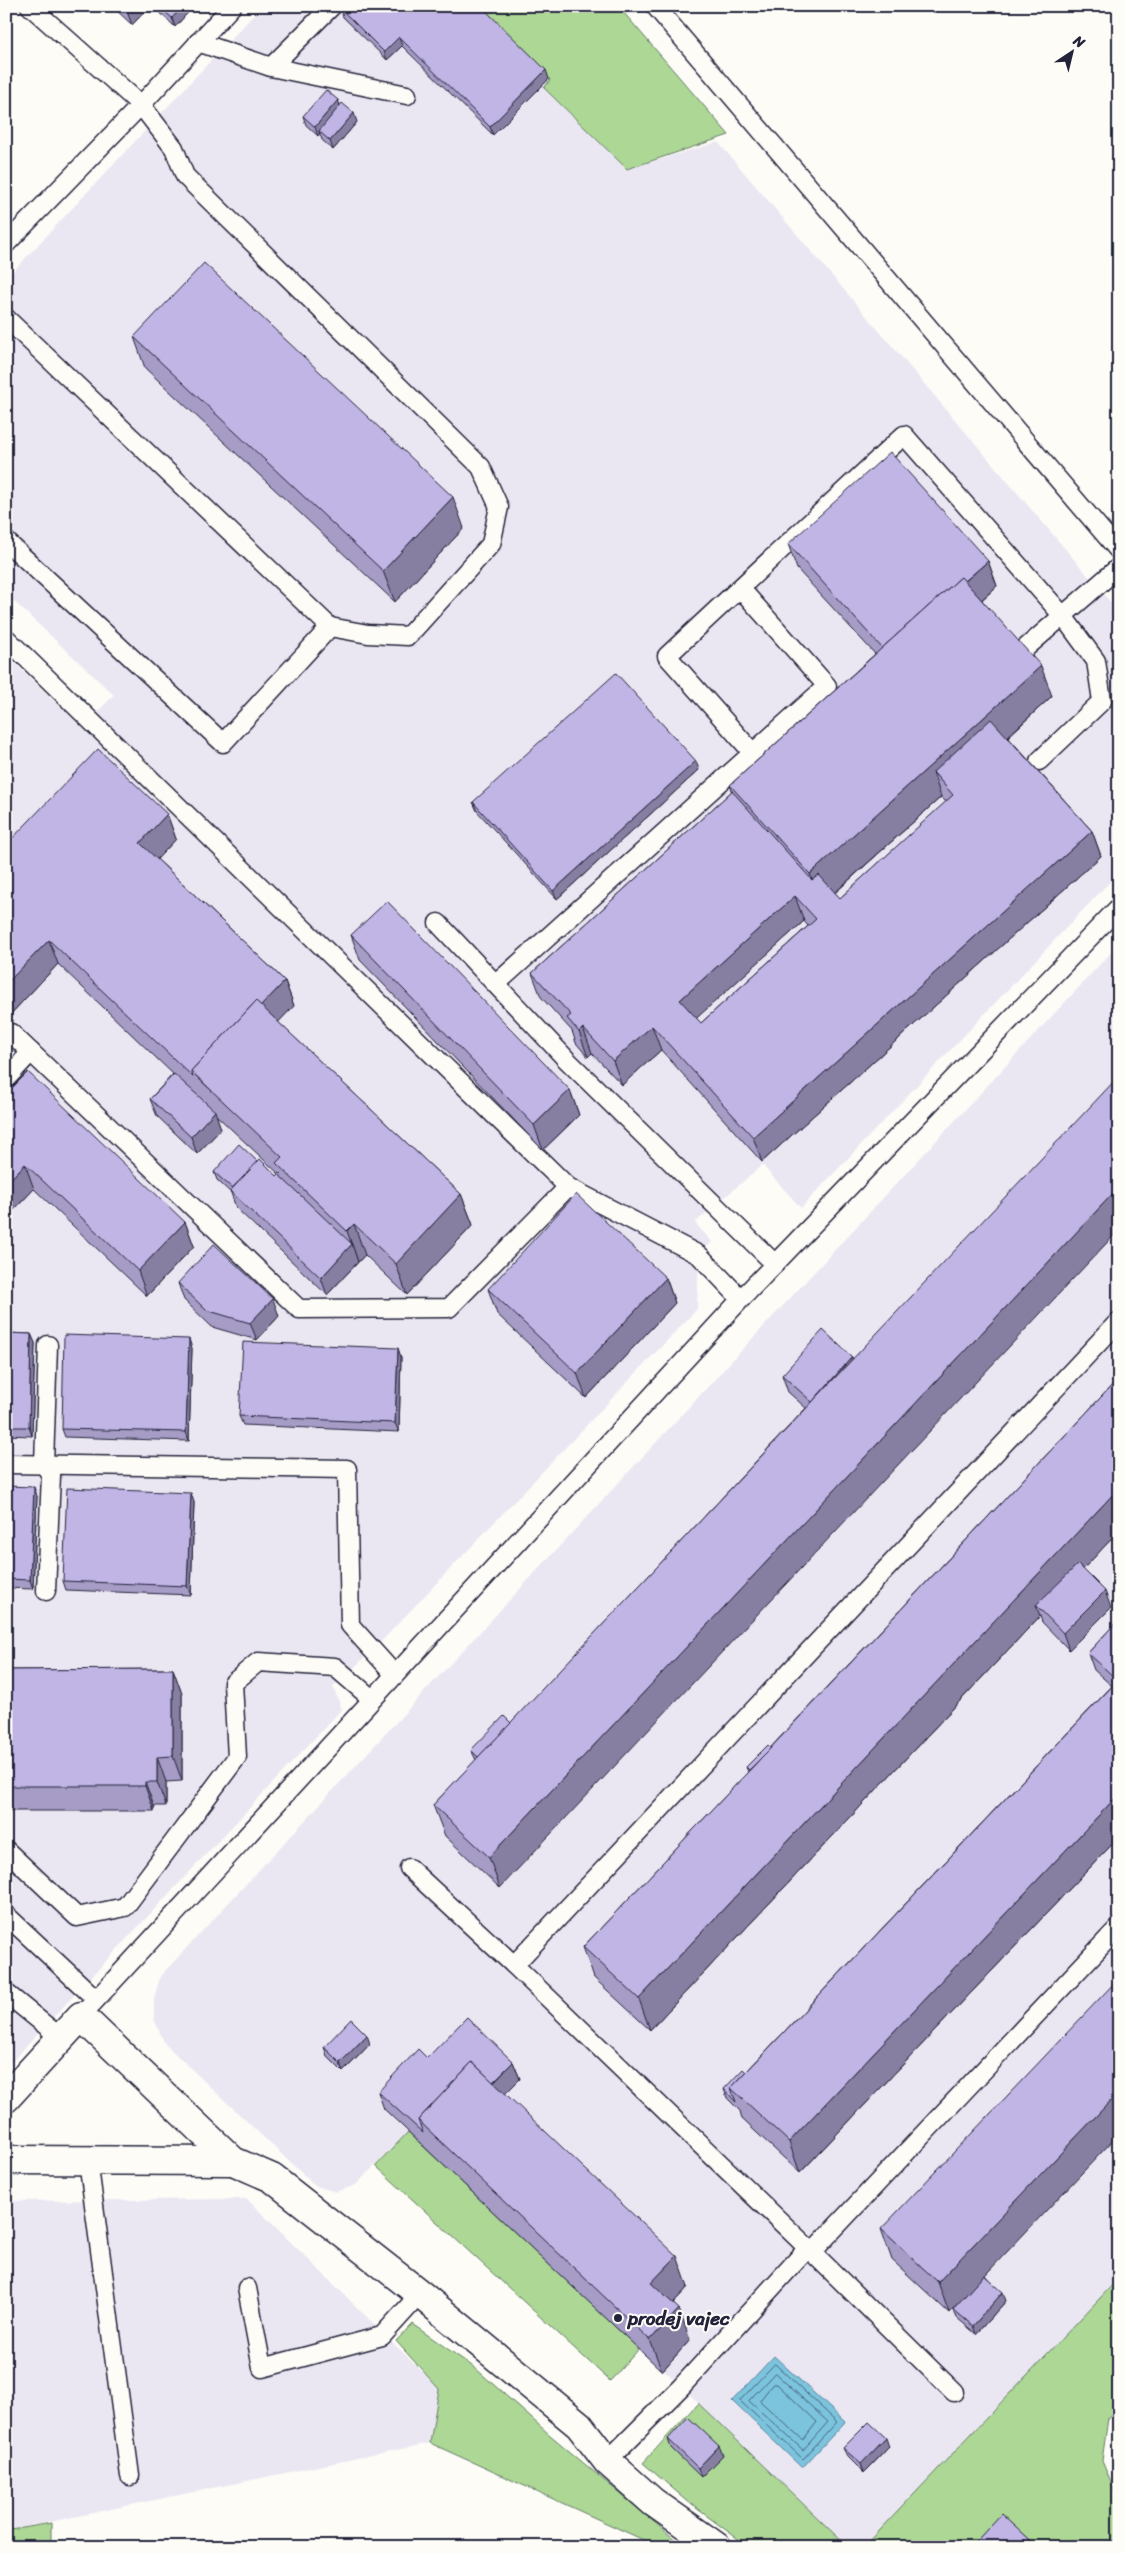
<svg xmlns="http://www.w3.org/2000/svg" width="1125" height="2553" font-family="Sriracha,sans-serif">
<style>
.built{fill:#ebe7f2}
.green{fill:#acd795;stroke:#677c68}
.water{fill:#7cc4dd;stroke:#58839c}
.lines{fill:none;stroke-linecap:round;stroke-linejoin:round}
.shore{stroke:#46637c;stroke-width:1}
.service-casing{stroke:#22223b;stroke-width:21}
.minor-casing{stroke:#22223b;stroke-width:31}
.service{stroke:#fdfcf7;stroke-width:18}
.minor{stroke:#fdfcf7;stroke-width:28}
.wall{fill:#a69cc6;stroke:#22223b;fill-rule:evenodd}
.shaded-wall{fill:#877fa1;stroke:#22223b}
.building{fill:#c1b5e6;stroke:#22223b;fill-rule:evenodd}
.poi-dot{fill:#22223b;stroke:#fdfcf7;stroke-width:2}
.labels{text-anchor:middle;stroke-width:4;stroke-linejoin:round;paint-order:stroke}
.poi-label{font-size:19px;font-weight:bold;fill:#22223b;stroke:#fdfcf7;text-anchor:start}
</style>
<rect width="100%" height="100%" fill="#fdfcf7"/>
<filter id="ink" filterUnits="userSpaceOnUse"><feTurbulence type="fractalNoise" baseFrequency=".02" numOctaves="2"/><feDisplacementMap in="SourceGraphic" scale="10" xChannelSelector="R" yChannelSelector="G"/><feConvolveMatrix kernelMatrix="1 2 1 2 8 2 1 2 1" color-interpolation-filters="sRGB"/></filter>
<g filter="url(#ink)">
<g class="built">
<polygon points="262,6 477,6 551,80 544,88 627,169 718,142 1119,612 1119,872 801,1208 762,1165 695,1223 712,1242 699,1255 697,1309 373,1650 333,1687 342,1709 6,2068 6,655 82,727 114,695 6,594 6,279"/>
<polygon points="1119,944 1119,2278 864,2547 848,2547 664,2370 662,2371 408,2132 356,2185 336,2192 315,2186 165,2044 154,2019 154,1998 160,1978 166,1970"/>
<polygon points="247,2199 440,2389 430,2443 6,2531 6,2201"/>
</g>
<g class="green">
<polygon points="476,6 618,6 729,135 627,169 544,88 550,80"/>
<polygon points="408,2132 639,2349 610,2381 376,2166"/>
<polygon points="1119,2278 1119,2409 1108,2418 1102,2461 1119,2502 1119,2547 864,2547"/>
<polygon points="412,2324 475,2368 550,2435 684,2547 659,2547 430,2443 439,2389 396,2341"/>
<polygon points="698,2403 848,2547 749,2547 692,2505 643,2463"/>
<polygon points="51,2523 51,2547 6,2547 6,2531"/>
</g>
<polygon class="water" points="774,2356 845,2422 802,2468 732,2401"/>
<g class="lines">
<g class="shore">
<polygon points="775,2364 837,2422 803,2459 740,2401"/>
<polygon points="775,2373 828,2422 803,2450 749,2401"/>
<polygon points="773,2384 777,2384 817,2422 803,2440 760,2401"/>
</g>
<defs>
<g id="service">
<polyline points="655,6 1119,551"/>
<polyline points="198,42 271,67 407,95"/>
<polyline points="271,67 332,6"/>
<polyline points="6,244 141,105 232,6"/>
<polyline points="6,318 330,627 368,634 408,636 491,544 499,507 481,467 185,176 174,148 141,105 30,6"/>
<polyline points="6,541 223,743 330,627"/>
<polyline points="6,638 568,1187 699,1255 741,1299"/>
<polyline points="1021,652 1119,567"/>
<polyline points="753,753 667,656 904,435 1063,616 1096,661 1102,701 1039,761"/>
<polyline points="438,923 567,1060 775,1264"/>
<polyline points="496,984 827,686 740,588"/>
<polyline points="11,1033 299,1309 449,1308 568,1187"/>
<polyline points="6,1079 31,1052"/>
<polyline points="1119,1321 514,1965 812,2252 1119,1927"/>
<polyline points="6,1464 347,1469 350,1625 395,1675"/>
<polyline points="46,1591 51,1475 44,1464 48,1345"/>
<polyline points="6,1850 77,1917 125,1907 237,1757 233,1683 258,1662 335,1667 372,1699"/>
<polyline points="409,1868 514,1965"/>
<polyline points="6,1915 96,1999"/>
<polyline points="6,1993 61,2038"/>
<polyline points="81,2016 741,1299 1119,907"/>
<polyline points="88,2160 130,2476"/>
<polyline points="812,2252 954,2392"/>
<polyline points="247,2288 262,2368 382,2336 420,2294"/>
<polyline points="607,2461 681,2387 808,2248"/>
</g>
<g id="minor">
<polyline points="6,2098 81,2016 233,2161 272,2178 420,2294 579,2425 607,2461 653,2502 717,2547"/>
<polyline points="6,2160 233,2161"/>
</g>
</defs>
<use href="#service" class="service-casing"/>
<use href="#minor" class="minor-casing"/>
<use href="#service" class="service"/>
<use href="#minor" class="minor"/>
</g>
<g class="wall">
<polygon points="112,6 150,6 132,25"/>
<polygon points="153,6 194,6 175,27"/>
<polygon points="340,8 549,79 493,135 402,46 387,60 343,17"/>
<polygon points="338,100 340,106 357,122 333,150 322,140 320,134 318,136 306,125 303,116"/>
<polygon points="134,337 464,528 395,602 145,368"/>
<path d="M788 544 988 561 997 586 982 600 1052 696 1008 737 1092 831 1101 856 762 1162 661 1050 622 1085 592 1053 588 1057 576 1043 572 1031 541 997 532 973 732 791 730 785 875 654 797 569ZM941 797 946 802 840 898 835 893ZM804 921 808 926 701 1023 696 1018Z"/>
<polygon points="699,770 557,899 477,811 473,802"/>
<polygon points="167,814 176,839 157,859 285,981 294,1006 278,1022 461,1194 473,1225 407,1295 365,1255 327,1295 236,1208 231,1193 217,1180 214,1172 258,1162 277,1176 279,1174 216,1115 221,1129 197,1154 157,1116 150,1099 173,1074 58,964 6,1019 6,845"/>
<polygon points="351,935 570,1090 579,1115 543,1150 360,960"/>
<polygon points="6,1094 185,1222 194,1246 147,1296 34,1189 6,1218"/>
<polygon points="666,1278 675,1303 586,1398 497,1314 488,1289"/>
<polygon points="178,1283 279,1316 257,1340 212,1327 184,1300"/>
<polygon points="6,1333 31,1334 35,1343 32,1436 6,1435"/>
<polygon points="192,1348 189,1441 65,1437 62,1429"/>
<polygon points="401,1357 399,1432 243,1425 239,1416"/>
<polygon points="852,1357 500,1888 445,1836 433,1805 476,1760 471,1750 511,1723 806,1408 788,1392 782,1375"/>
<polygon points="1119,1378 1119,1531 1083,1569 1111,1608 1069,1650 1042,1622 1040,1616 650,2030 594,1978 583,1947 748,1772 746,1767 770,1748"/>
<polygon points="6,1486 37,1496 33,1589 6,1588"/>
<polygon points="194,1502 191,1595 66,1590 63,1581"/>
<polygon points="1119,1619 1119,1837 800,2173 742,2119 740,2111 727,2098 724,2089 746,2072 1112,1686 1094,1670 1088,1653"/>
<polygon points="173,1669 182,1694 182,1781 166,1782 166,1806 154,1806 154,1811 6,1811 6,1670"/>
<polygon points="370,2044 343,2072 327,2056 324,2047"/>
<polygon points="427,2058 513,2062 520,2079 505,2094 688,2287 673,2303 690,2340 662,2371 384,2109 378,2092"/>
<polygon points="881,2229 985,2275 1006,2301 976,2334 957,2318 953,2309 949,2313 892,2260"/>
<polygon points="668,2439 723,2455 701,2477 671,2448"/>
<polygon points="889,2447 864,2473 847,2456 843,2448"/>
</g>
<g class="shaded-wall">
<polygon points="125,6 150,6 132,25"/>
<polygon points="183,6 194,6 175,27 172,18"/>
<polygon points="399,37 402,46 387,60 384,52"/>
<polygon points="546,70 549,79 493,135 490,127"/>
<polygon points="338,100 341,109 319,131 320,134 318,136 315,127"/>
<polygon points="354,113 357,122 333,150 330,141"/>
<polygon points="453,497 464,528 395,602 383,571"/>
<polygon points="988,561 997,586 895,677 886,652"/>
<polygon points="1041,666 1052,696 949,790 933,772 941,797 821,905 810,874"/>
<polygon points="696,761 699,770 557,899 553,891"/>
<polygon points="167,814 176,839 149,868 140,843"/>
<polygon points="1092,831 1101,856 762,1162 753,1137"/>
<polygon points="795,896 804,921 689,1025 680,1000"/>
<polygon points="49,940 58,964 6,1019 6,984"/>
<polygon points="285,981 294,1006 212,1091 195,1075"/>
<polygon points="652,1026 661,1050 622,1085 613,1061"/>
<polygon points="583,1028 592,1053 588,1057 579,1032"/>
<polygon points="570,1090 579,1115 543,1150 534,1125"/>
<polygon points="215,1111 221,1129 197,1154 191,1137"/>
<polygon points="25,1164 34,1189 6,1218 6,1184"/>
<polygon points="1119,1187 1119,1230 500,1888 489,1857"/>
<polygon points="461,1194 473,1225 407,1295 396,1264"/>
<polygon points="185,1222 194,1246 147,1296 138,1271"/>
<polygon points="354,1224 365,1255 358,1262 347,1231"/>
<polygon points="352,1244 358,1262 327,1295 321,1278"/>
<polygon points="666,1278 675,1303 586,1398 577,1373"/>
<polygon points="273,1299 279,1316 257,1340 250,1323"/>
<polygon points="31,1334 35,1343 32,1436 29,1427"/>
<polygon points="189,1339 192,1348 189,1441 186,1432"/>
<polygon points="398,1348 401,1357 399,1432 395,1423"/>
<polygon points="852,1357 859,1374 812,1402"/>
<polygon points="34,1487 37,1496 33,1589 30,1580"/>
<polygon points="1119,1488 1119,1531 1043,1612 1036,1605 1040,1616 650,2030 639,1999"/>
<polygon points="191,1493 194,1502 191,1595 187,1586"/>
<polygon points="1105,1591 1111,1608 1069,1650 1063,1633"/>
<polygon points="173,1669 182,1694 182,1781 173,1756"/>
<polygon points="157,1757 166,1782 166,1806 157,1782"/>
<polygon points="145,1782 154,1806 154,1811 145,1786"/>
<polygon points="1119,1794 1119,1837 800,2173 789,2142"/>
<polygon points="367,2035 370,2044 343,2072 340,2063"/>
<polygon points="513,2062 520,2079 495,2104 489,2087"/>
<polygon points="1119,2092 1119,2134 949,2313 938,2282"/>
<polygon points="677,2256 688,2287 663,2314 651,2283"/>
<polygon points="1003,2292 1006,2301 976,2334 973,2326"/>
<polygon points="679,2309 690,2340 662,2371 650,2340"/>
<polygon points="886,2438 889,2447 864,2473 861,2464"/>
<polygon points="719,2446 723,2455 701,2477 698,2468"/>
</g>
<g class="building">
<polygon points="159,6 183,6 172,18"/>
<polygon points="341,6 481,6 546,70 490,127 399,37 384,52 340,8"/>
<polygon points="326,90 338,100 315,127 303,116"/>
<polygon points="342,103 354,113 330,141 319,131"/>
<polygon points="204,263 453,497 383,571 134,337"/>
<polygon points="890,452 988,561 965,581 961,577 882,648 788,544"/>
<polygon points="961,577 1041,666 810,874 730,785"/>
<polygon points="616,673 696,761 553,891 473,802"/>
<path d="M991 719 1092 831 753 1137 652 1026 613 1061 583 1028 579 1032 567 1018 571 1015 532 973 732 791 812 880 819 875 840 898 953 795 933 772ZM795 896 816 919 701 1023 680 1000Z"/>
<polygon points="98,749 167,814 140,843 285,981 261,1006 256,1001 191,1071 193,1077 49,940 6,984 6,845"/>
<polygon points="387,901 570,1090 534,1125 351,935"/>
<polygon points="256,1001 461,1194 396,1264 354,1224 347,1231 276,1163 282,1157 191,1071"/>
<polygon points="28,1072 185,1222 138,1271 25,1164 6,1184 6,1094"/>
<polygon points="174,1074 215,1111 191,1137 150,1099"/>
<polygon points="1119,1076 1119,1187 489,1857 433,1805"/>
<polygon points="239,1144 258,1162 232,1188 214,1172"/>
<polygon points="260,1159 277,1176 280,1173 281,1177 352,1244 321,1278 230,1191"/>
<polygon points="576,1194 666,1278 577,1373 488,1289"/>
<polygon points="214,1244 273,1299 250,1323 206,1310 178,1283"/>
<polygon points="823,1330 852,1357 812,1402 782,1375"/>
<polygon points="6,1333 31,1334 29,1427 6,1427"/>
<polygon points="64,1335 189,1339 186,1432 62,1429"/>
<polygon points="243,1342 398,1348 395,1423 239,1416"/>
<polygon points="1119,1378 1119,1488 639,1999 583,1947"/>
<polygon points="6,1486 34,1487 30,1580 6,1579"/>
<polygon points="67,1488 191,1493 187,1586 63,1581"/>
<polygon points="1078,1564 1105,1591 1063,1633 1036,1605"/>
<polygon points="1119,1619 1119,1677 1116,1679 1088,1653"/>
<polygon points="173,1669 173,1756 157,1757 157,1782 145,1782 145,1786 6,1786 6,1670"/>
<polygon points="1119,1679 1119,1794 789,2142 731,2088"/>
<polygon points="504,1716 511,1723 478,1757 471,1750"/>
<polygon points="768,1745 771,1748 749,1770 746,1767"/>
<polygon points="1119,1978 1119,2092 938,2282 881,2229"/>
<polygon points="467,2017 513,2062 493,2082 472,2062 418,2120 423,2133 378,2092 418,2049 427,2058"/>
<polygon points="351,2019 367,2035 340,2063 324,2047"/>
<polygon points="472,2062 677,2256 651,2283 679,2309 650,2340 418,2120"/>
<polygon points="743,2069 746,2072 731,2088 736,2102 724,2089"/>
<polygon points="984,2275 1003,2292 973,2326 953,2309"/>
<polygon points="688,2417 719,2446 698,2468 668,2439"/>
<polygon points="869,2422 886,2438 861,2464 843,2448"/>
<polygon points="1001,2514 1037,2547 971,2547"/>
</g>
</g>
<circle class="poi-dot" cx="618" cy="2318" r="5"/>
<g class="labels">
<g class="poi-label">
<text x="628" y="2325">prodej vajec</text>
</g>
</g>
<rect width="1125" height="2553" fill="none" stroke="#fdfcf7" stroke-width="25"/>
<rect x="12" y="12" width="1100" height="2528" fill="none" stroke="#22223b" stroke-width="2" filter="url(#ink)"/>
<g transform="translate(1072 52) rotate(35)" stroke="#fdfcf7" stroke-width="4" paint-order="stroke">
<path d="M0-4L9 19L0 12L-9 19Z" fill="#22223b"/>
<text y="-8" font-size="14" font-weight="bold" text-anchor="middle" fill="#22223b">N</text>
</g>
</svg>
